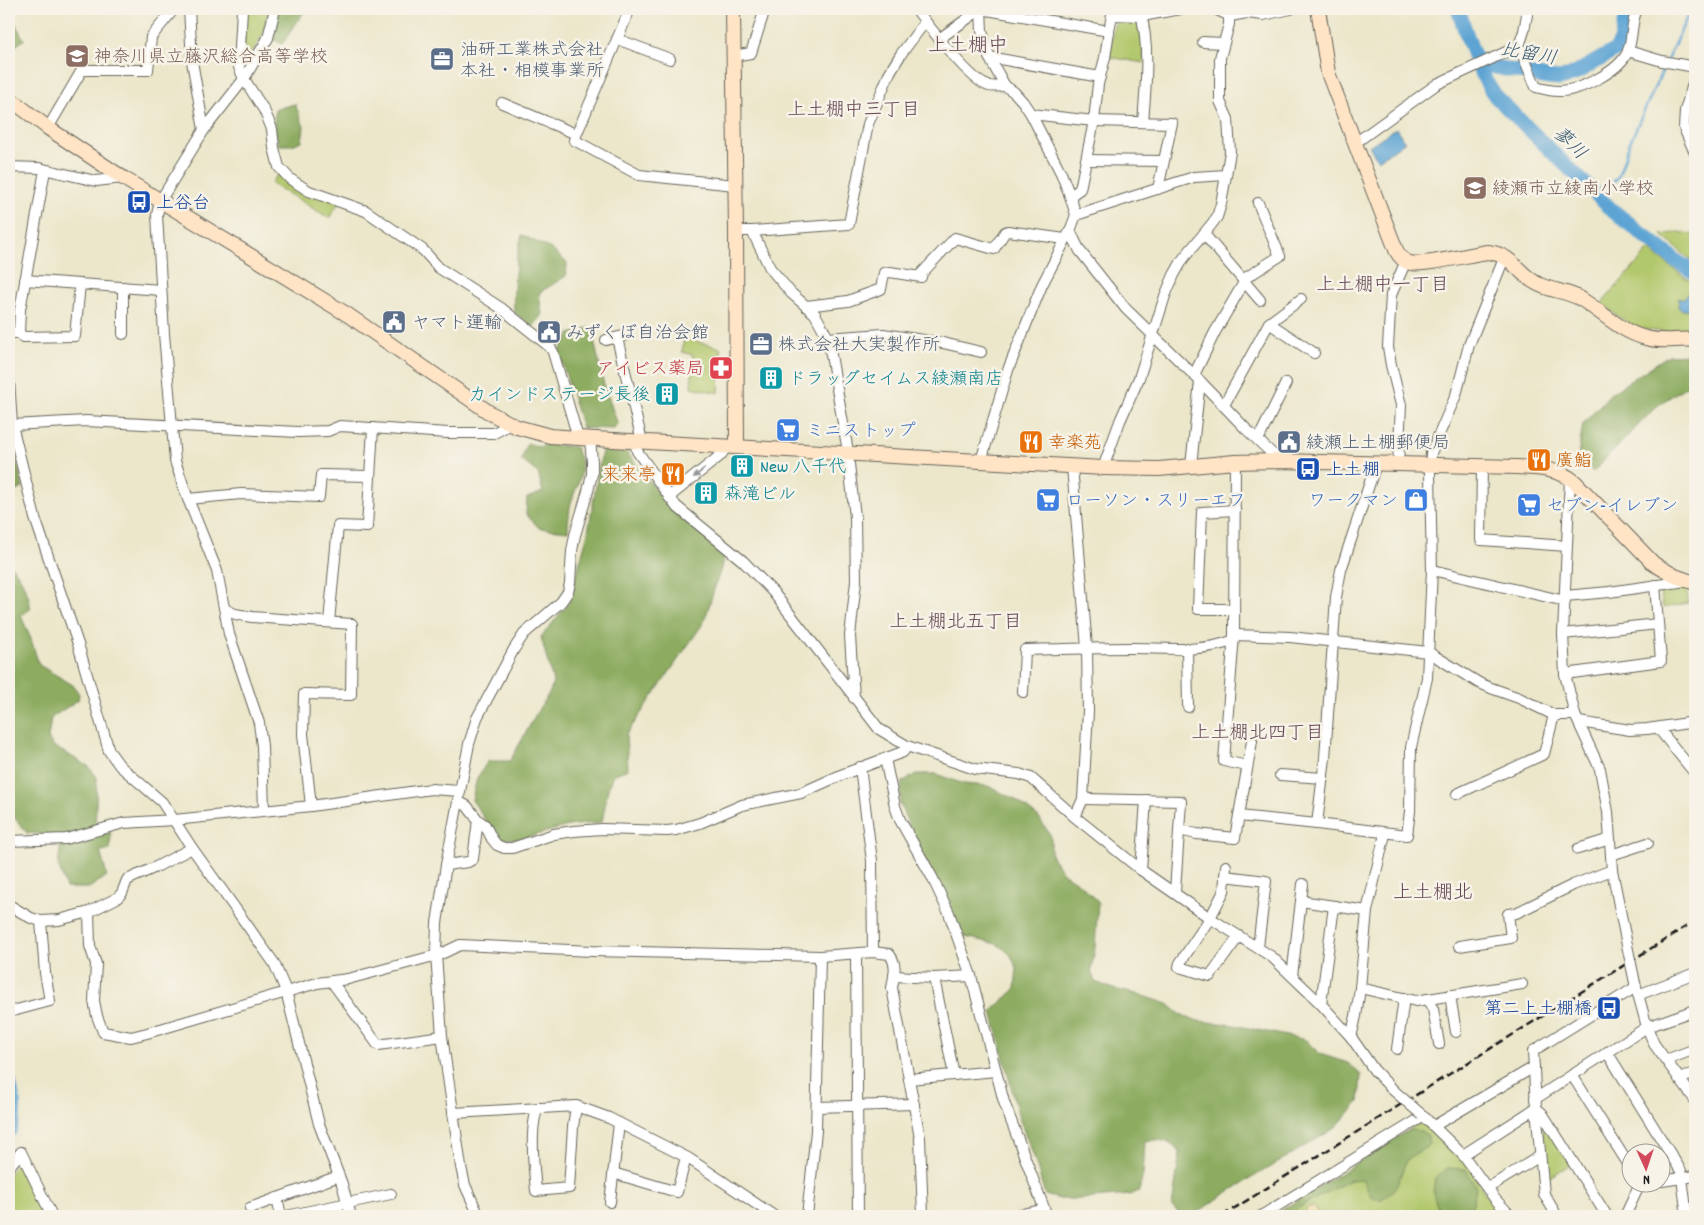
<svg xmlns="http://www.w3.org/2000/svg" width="1704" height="1225" font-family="Dekko,'Klee One',sans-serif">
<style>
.green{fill:#b2c86c;stroke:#677244}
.forest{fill:#8dac60;stroke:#54643e}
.sand{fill:#eeda9e;stroke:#857b5d}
.water{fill:#5da4d4;stroke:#3c6078}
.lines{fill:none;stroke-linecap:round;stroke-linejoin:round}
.stream{stroke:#5da4d4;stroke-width:2.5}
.river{stroke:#5da4d4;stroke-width:15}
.street-casing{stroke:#656359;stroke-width:12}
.secondary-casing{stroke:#656359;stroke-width:16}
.street{stroke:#fff;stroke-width:10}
.secondary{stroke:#ffe4c6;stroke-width:14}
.rail{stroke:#1c1c1c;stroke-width:2.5;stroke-dasharray:8 4;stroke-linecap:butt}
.street-bridge-casing{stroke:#656359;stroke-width:12;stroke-linecap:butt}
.street-bridge{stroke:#fff;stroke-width:10}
.oneway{fill:#999}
.labels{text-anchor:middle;stroke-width:5;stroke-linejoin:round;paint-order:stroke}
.service-label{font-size:18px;fill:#4e5e75;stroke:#f7f3e8;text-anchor:start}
.education-label{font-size:18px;fill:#785e54;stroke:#f7f3e8;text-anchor:start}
.transit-label{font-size:18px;fill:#164399;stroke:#f7f3e8;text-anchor:start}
.health-label{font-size:18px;fill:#be3a42;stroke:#f7f3e8;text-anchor:end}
.culture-label{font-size:18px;fill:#0d838f;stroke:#f7f3e8;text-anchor:start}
.shop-label{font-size:18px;fill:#366cbe;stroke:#f7f3e8;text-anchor:start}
.food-label{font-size:18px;fill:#c56008;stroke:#f7f3e8;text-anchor:start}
.water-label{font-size:19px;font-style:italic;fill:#39596f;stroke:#f7f3e8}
.neighbourhood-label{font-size:19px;fill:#634653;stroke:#f7f3e8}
.quarter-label{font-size:20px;fill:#634653;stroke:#f7f3e8}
</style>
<rect width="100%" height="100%" fill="#f7f3e8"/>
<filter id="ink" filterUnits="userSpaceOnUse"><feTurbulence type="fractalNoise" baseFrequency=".02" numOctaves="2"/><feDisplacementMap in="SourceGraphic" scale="10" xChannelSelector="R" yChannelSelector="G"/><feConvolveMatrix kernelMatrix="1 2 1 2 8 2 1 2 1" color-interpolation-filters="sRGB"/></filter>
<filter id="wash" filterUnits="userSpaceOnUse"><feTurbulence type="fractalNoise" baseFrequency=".0096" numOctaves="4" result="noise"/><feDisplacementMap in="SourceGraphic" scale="20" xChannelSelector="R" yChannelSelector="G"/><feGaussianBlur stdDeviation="1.12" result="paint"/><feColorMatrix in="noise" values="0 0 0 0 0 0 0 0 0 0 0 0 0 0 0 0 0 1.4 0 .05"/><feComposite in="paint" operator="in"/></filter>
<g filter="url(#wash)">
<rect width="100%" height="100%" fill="#ece7cb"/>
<g class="green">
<polygon points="245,9 269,9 263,35 243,67"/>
<polygon points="1119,20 1136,22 1140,24 1144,63 1109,57 1114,25"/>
<polygon points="280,172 339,203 329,218 271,183"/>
<polygon points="1679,232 1695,235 1695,264 1662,235"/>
<path d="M1649 250 1686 278 1695 283V333C1680 330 1664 333 1648 330 1630 327 1615 314 1601 304Z"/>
<polygon points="684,338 721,348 719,393 691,387 693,355 682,352"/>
<polygon points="1666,587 1681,587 1687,590 1688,603 1663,608 1660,591 1661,588"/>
<polygon points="1542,1120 1571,1164 1545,1180"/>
<polygon points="1418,1124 1429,1125 1471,1169 1487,1197 1505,1216 1273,1216"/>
<polygon points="18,1162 42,1216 9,1216 9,1174"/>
</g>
<g class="forest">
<polygon points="279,9 306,9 282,44 272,39"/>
<polygon points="9,11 24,40 9,50"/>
<polygon points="295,104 304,127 302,141 292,145 279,145 274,125 275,109"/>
<path d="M522 235 551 249 567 263 566 276 539 293 542 315 533 327 514 312C513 287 515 259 522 235Z"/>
<polygon points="591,327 604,385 618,425 614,429 582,428 559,352 570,334"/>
<polygon points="1693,354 1695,354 1695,380 1657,406 1593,472 1578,456 1583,424 1610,394 1669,355"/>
<polygon points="9,429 23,488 9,494"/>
<path d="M527 443 540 447 546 444 575 447C589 474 576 482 570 507 569 515 568 524 568 531L539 528 526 514 527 498 543 492 538 473 521 460Z"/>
<polygon points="603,445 621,445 666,502 719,549 724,558 704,622 626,735 628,769 613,775 608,789 602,822 568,826 521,839 498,839 472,800 477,778 488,761 510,761 540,707 550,692 553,682 541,637 569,603 588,532"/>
<path d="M9 564C18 571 32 597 30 609L21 616 31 639 39 665 73 685 79 694 78 700 51 718 48 738 53 746 88 766 97 777 95 835 111 833 110 850 100 851 107 876 89 888H66L58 865 62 836 27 833 9 811Z"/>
<path d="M916 774H936L964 784 988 786 1016 800 1039 818 1051 836V855L1063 873 1080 884 1098 902 1095 948 1091 970 1095 982 1114 989 1141 995 1168 1004 1180 1014 1198 1021 1229 1024 1306 1040 1320 1054 1348 1063 1361 1075 1359 1102 1335 1128 1225 1194 1192 1216H1182L1172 1207 1180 1152C1169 1141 1161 1138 1145 1141L1143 1175 1139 1191 1130 1195 1081 1199H1060L1045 1195 1034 1157 1019 1118 992 1011 1015 989 1017 968 1010 954 997 944 965 937 951 913 916 842 900 805 902 782Z"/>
<path d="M1409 1130 1421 1131 1428 1136 1429 1145C1422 1151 1411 1154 1406 1162 1404 1165 1403 1170 1402 1173 1397 1187 1393 1193 1380 1200L1372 1198 1362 1179 1351 1180 1305 1204 1288 1216H1273Z"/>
<polygon points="1448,1168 1466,1169 1476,1187 1473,1204 1465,1216 1433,1216 1437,1207 1433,1192 1435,1178"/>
</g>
<polygon class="sand" points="1313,1206 1317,1210 1318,1216 1306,1216 1305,1211 1308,1207"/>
<g class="water">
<polygon points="1396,128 1405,142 1378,160 1369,146"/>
<polygon points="1688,293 1695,295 1695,314 1692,309 1682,310 1678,307 1679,298 1683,300"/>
</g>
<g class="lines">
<g class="stream">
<polyline points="1667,60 1691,9"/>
<polyline points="1599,198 1618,177 1630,142 1665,65"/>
</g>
<g class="river">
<path d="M1458 9C1468 38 1477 72 1496 97L1613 211 1678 262 1695 273"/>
<polyline points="1476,60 1495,67 1548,78 1560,79 1572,75 1616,50 1621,41 1627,9"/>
<path d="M9 1082C13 1101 17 1112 9 1131"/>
</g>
</g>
</g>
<g filter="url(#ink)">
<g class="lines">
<defs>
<g id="street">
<polyline points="189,9 192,61 204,130"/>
<polyline points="242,9 239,67 244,79 264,110 272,129 274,148 279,167 290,179 309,191 366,211 423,250 439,268 501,308 550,347 553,352 578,438"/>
<polyline points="630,9 574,140 639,175 735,185"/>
<path d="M916 9C928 25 971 82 989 86 994 87 1000 86 1005 86"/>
<path d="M1140 9C1150 47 1146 84 1143 122"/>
<polyline points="1215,9 1230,16 1247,13 1263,15 1291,9"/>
<path d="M1528 9 1524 31 1519 46 1536 87C1543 89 1551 91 1559 91 1580 91 1620 71 1628 51 1633 37 1631 22 1637 9"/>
<polyline points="1109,31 1112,15 1142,16 1180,9"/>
<polyline points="617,39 670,59"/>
<polyline points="939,39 981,9 1109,31 1105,58 1098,84 1094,121 1080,189 1070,196"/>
<polyline points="1203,42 1223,43"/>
<polyline points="1628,51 1662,61 1695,67"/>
<polyline points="733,56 751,53 765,9"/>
<polyline points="989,57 1100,77"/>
<polyline points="1695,77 1685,111 1684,128 1695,153"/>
<polyline points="502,103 576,134"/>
<polyline points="1031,114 1094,121 1172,123 1158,189"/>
<polyline points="48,128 82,70 148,70 151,37 174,9"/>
<polyline points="1355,143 1437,84 1519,46"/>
<polyline points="1086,160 1163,161"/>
<polyline points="9,167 39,168 96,181 123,178"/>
<polyline points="1076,215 1194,177 1226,175"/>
<polyline points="736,231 752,231 770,268 791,293 815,314 828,338 847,446 855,517 856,581 850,636 854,698"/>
<polyline points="752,231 849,224 868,124 890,72 901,54 925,22"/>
<polyline points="1070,231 1080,251 1126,309 1200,381 1246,429 1280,461"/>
<polyline points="1204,234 1260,300"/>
<polyline points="25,280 161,290"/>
<polyline points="123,287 123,334"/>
<polyline points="806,306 848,301 881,289 884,273 890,272 921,277 922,273 955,238 994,249 1005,232 1008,231 1065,239"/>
<polyline points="1269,323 1314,353"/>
<polyline points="9,333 19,333 20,310 45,170"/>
<polyline points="19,333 23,337 75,336 80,284"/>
<polyline points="617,338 642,441"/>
<polyline points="828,338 883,334 943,343 981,352"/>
<polyline points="606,340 627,335"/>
<polyline points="1194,375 1215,332 1247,277 1280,256 1258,203"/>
<polyline points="9,379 12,425 35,518 78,644 109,751 120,766 162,802 192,848 274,963 286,991 319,1124 342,1184 351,1216"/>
<polyline points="1224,405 1269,323 1301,299"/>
<polyline points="12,425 86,421 298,432 328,431 340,426 448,433 494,433 511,424"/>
<polyline points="1258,440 1286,383"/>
<polyline points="635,441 637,451 676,506 743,561 773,592 879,729 907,746 975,769 1019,774 1031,778 1075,817 1141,870 1210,918 1272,957 1321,1004 1351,1037 1374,1070 1393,1090"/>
<polyline points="981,461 1008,370 1042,285 1070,231 1076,215 1070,196 1061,173 1031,114 1023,102 1014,92 1005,86 989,57 982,31 981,9"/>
<polyline points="1235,462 1234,635 1224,761 1247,766"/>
<polyline points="1376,464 1341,570 1336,597 1325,758 1317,824 1407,835 1410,811 1411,747 1427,678 1432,570 1430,474 1431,453 1456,395 1469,345 1505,256"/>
<polyline points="1398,464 1401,405 1391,365 1388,347 1391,295 1406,261"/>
<polyline points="1072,466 1087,648 1088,711 1083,799 1075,817"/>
<polyline points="1191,466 1200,381"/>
<polyline points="1482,466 1481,540 1567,546"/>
<polyline points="1103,468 1120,421 1139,378 1165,296 1174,275 1183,259 1211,225 1217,217 1221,204 1230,152 1228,119 1220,101 1220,58 1229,24 1229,9"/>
<polyline points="1570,478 1563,634 1565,674 1575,715 1600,769 1608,812 1612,870 1627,945"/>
<polyline points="669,497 721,455 727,446"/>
<polyline points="188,499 241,494 319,497 321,475 370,476"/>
<polyline points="1432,570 1565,601"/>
<polyline points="1565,596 1609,592 1686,581"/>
<polyline points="225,609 235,614 252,617 352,624 351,695 304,694 303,734 311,806"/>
<polyline points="1234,609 1198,609 1202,512 1235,510"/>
<polyline points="329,622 338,526 367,527 373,428"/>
<polyline points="1563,634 1658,624"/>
<polyline points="1234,635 1290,637 1428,652 1479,683 1491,688 1519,698 1554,715 1575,715"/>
<polyline points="1187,648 1188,707"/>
<polyline points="1565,674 1661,661 1655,585"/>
<path d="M1023 692 1025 650C1060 649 1096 648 1132 648 1165 648 1203 653 1234 640"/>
<polyline points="1579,722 1630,730 1647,729 1688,723 1695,728"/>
<polyline points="1658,728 1693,771"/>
<polyline points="885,759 895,806 900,820 932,877 949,913 971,976 1004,1102 1047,1216"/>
<polyline points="860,767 872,861 873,952"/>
<polyline points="1280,775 1323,778"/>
<polyline points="1457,794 1544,754 1554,715"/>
<polyline points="1083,799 1181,801 1175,892"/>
<polyline points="458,801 467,806 478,820 485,825 492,839 497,845 504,848 512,848 554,834 574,831 602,829 667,831 676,830 700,823 742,805 801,793 841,775 903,752 907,746"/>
<polyline points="264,810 262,746 259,723 229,634 217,571 188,499 175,461 164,334 157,215 160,201 204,130 244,79 268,38 275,9"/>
<polyline points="1239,816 1317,824"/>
<polyline points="1179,830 1197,834 1235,838 1252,741"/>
<polyline points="9,841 66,839 124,823 174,820 311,806 431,789 460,791"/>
<polyline points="1578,849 1610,839"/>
<polyline points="1611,855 1648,843"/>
<polyline points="446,865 468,862 473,859 478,820"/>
<polyline points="1226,866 1224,891 1210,918 1180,963 1179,967 1210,976 1239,936"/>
<polyline points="1141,870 1146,800"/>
<polyline points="1225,876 1266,881 1258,947"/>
<polyline points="1301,901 1367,911"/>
<polyline points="9,905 31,918 41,921 45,973 50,1001 9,1012"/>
<path d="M89 912 90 946 96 964 94 1001 97 1016 103 1032 131 1037 147 1033 317 983 348 979 441 954 460 945 592 951 820 956 873 952 889 954C898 964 894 975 892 988L920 1138 923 1216"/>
<polyline points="41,921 59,920 89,912 117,898 122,893 127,880 156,867 192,848"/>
<polyline points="1459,946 1511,938 1508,914 1516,913 1573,885 1612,870"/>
<polyline points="856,954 858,1216"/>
<polyline points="894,976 934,978 971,976"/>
<polyline points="1292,976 1303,884"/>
<polyline points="934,978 954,1075"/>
<polyline points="332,982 378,1045 442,1036"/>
<polyline points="1635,983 1647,1027 1654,1044 1695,1100"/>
<polyline points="1360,988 1416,1001 1522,984"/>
<polyline points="1450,995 1456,1032"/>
<polyline points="1638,995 1695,973"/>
<polyline points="1427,999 1433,1009 1439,1044"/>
<polyline points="1321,1004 1334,906"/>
<polyline points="1351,1037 1356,1016 1360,988 1367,911 1385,834"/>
<polyline points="1397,1049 1404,998"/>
<polyline points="1607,1052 1681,1171 1687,1216"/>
<polyline points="1666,1060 1695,1049"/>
<polyline points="1572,1075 1632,1170"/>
<polyline points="909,1079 996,1071"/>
<polyline points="1679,1079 1695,1073"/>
<polyline points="1535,1099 1647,1027 1695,1010"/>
<polyline points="817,1107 914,1104"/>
<path d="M538 1108C529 1127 534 1170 536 1191L569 1188 573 1127 576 1106"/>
<polyline points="453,1113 576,1106 609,1118 688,1158 774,1216"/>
<polyline points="1422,1115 1463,1155 1495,1199 1511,1216"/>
<polyline points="1434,1126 1534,1067"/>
<polyline points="1463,1155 1536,1108 1542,1113 1607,1216"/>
<polyline points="9,1167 21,1152 52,1216"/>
<polyline points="613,1173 677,1192 686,1157"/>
<polyline points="1662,1181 1695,1176"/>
<polyline points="1640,1184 1650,1182"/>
<polyline points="1488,1188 1540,1156"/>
<polyline points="277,1198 281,1216"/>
<polyline points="610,1202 619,1123"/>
<polyline points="250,1208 339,1176"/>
<polyline points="286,1216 391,1194"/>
<polyline points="479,1216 465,1185 461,1167 442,1036 436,955 437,923 446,865 469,744 477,718 514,649 524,634 561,602 568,592 570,583 572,551 575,535 588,491 592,474 592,462 590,438"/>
<polyline points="807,1216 816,1131 820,956"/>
<polyline points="1010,1216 1044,1210"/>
<polyline points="1261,1216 1424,1116"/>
<polyline points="1557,1216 1544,1194 1536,1108 1533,1051 1636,987"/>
<polyline points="1625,1216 1640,1184"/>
</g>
<g id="secondary">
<polyline points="733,9 736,231 737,447"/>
<path d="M1318 9 1328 73 1396 250C1399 256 1403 261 1410 263 1424 266 1471 254 1488 252 1514 255 1517 274 1538 284 1551 291 1567 291 1581 299 1602 312 1621 332 1646 338 1662 343 1679 338 1695 340"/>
<path d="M9 98 48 128 123 178 348 315 490 413 517 427 550 436 578 438 1103 468 1159 469 1235 462 1280 461 1516 467C1536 468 1559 468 1575 482L1654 564 1675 576 1695 583"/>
</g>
</defs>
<use href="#street" class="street-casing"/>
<use href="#secondary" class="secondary-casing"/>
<use href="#street" class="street"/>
<use href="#secondary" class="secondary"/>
<polyline class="rail" points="1222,1216 1695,921"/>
<defs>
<g id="street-bridge">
<polyline points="1627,945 1635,983"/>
<polyline points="1393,1090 1422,1115"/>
</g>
</defs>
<use href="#street-bridge" class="street-bridge-casing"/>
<use href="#street-bridge" class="street-bridge"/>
</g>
<defs><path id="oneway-solid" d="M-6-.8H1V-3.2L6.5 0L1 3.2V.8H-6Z" transform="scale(1.25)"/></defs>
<use class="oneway" href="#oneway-solid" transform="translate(699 473) rotate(141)"/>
</g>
<defs>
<symbol id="school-square" viewBox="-11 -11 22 22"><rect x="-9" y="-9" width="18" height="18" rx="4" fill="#8d6e63" stroke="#f7f3e8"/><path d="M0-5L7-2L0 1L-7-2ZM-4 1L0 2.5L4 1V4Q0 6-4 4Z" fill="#fff"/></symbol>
<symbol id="office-square" viewBox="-11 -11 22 22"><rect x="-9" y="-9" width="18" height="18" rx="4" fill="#5c6f8a" stroke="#f7f3e8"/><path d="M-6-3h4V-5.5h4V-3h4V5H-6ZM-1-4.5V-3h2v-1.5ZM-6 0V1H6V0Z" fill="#fff"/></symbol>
<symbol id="bus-square" viewBox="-11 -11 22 22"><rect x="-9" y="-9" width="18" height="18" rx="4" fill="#1a4fb4" stroke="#f7f3e8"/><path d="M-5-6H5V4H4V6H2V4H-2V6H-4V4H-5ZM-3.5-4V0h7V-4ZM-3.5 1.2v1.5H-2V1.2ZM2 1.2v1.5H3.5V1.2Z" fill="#fff"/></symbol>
<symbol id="civic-square" viewBox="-11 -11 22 22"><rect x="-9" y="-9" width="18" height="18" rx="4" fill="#5c6f8a" stroke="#f7f3e8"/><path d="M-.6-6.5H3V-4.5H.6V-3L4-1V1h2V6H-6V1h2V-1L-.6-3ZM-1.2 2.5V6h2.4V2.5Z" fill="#fff"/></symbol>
<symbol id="pharmacy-square" viewBox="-11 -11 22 22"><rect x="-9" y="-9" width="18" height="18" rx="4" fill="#e0444e" stroke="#f7f3e8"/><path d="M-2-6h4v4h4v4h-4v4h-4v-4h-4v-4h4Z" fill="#fff"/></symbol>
<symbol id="building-square" viewBox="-11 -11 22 22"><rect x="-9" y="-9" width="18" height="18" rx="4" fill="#0f9aa8" stroke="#f7f3e8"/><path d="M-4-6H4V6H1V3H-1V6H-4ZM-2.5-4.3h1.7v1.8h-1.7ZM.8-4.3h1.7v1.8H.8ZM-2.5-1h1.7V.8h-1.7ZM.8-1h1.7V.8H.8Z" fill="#fff"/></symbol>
<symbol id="supermarket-square" viewBox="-11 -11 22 22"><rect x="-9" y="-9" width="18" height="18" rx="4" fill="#3f7fe0" stroke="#f7f3e8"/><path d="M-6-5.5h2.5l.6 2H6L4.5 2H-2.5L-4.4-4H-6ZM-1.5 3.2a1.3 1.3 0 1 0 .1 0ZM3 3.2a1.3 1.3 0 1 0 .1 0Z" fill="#fff"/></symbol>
<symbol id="restaurant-square" viewBox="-11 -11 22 22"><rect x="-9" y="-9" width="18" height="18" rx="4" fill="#e8710a" stroke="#f7f3e8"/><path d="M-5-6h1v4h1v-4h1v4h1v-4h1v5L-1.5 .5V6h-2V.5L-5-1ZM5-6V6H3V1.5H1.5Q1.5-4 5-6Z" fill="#fff"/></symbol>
<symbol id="shop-square" viewBox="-11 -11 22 22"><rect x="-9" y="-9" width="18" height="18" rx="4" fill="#3f7fe0" stroke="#f7f3e8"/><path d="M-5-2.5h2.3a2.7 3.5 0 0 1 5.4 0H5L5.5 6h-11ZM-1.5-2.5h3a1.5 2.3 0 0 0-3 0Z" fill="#fff"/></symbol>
</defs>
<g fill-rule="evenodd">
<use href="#school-square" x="63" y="42" width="28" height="28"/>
<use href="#office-square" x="428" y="45" width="28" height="28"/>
<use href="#school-square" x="1461" y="174" width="28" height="28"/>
<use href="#bus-square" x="125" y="188" width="28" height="28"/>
<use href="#civic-square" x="380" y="308" width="28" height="28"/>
<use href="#civic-square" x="535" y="318" width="28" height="28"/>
<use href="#office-square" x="747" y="330" width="28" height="28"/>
<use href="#pharmacy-square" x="707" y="354" width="28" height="28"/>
<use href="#building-square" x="757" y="364" width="28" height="28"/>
<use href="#building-square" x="653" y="380" width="28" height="28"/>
<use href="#supermarket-square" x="774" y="416" width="28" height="28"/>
<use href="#restaurant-square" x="1017" y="428" width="28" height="28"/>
<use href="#civic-square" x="1275" y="428" width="28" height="28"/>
<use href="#restaurant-square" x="1525" y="446" width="28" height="28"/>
<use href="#building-square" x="728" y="452" width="28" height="28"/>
<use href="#bus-square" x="1294" y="455" width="28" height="28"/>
<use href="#restaurant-square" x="659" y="460" width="28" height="28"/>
<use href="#building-square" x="692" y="479" width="28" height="28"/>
<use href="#supermarket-square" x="1034" y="486" width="28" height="28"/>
<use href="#shop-square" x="1402" y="486" width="28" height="28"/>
<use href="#supermarket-square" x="1515" y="491" width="28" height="28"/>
<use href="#bus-square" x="1595" y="994" width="28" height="28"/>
</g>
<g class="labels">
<g class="service-label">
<text x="460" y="55">油研工業株式会社<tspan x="460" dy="21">本社・相模事業所</tspan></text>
<text x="412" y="328">ヤマト運輸</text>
<text x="566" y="338">みずくぼ自治会館</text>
<text x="778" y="350">株式会社大実製作所</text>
<text x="1306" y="448">綾瀬上土棚郵便局</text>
</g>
<g class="education-label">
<text x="94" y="62">神奈川県立藤沢総合高等学校</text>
<text x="1492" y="194">綾瀬市立綾南小学校</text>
</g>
<g class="transit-label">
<text x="156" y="208">上谷台</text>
<text x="1326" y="475">上土棚</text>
<text x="1592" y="1014" text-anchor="end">第二上土棚橋</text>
</g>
<g class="health-label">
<text x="704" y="374">アイビス薬局</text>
</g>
<g class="culture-label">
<text x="788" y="384">ドラッグセイムス綾瀬南店</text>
<text x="650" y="400" text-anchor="end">カインドステージ長後</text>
<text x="760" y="472">New 八千代</text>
<text x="724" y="499">森滝ビル</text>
</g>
<g class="shop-label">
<text x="806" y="436">ミニストップ</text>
<text x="1066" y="506">ローソン・スリーエフ</text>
<text x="1398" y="506" text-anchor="end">ワークマン</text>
<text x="1546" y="511">セブン-イレブン</text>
</g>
<g class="food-label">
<text x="1048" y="448">幸楽苑</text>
<text x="1556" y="466">廣鮨</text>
<text x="656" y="480" text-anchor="end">来来亭</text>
</g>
<g class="water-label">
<text transform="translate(1529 52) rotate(10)" y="7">比留川</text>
<text transform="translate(1571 142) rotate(44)" y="7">蓼川</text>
</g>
<g class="neighbourhood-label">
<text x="854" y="115">上土棚中三丁目</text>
<text x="1383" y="290">上土棚中一丁目</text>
<text x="956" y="627">上土棚北五丁目</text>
<text x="1258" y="738">上土棚北四丁目</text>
</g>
<g class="quarter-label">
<text x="968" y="51">上土棚中</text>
<text x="1433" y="898">上土棚北</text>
</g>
</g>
<rect width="1704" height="1225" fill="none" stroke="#f7f3e8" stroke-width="30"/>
<g transform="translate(1646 1168) rotate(177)"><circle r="24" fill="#f7f3e8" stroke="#9f9d96"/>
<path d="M0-4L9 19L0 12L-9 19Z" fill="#d1495b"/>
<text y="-8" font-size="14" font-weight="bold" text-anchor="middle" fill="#1c1c1c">N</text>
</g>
</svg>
